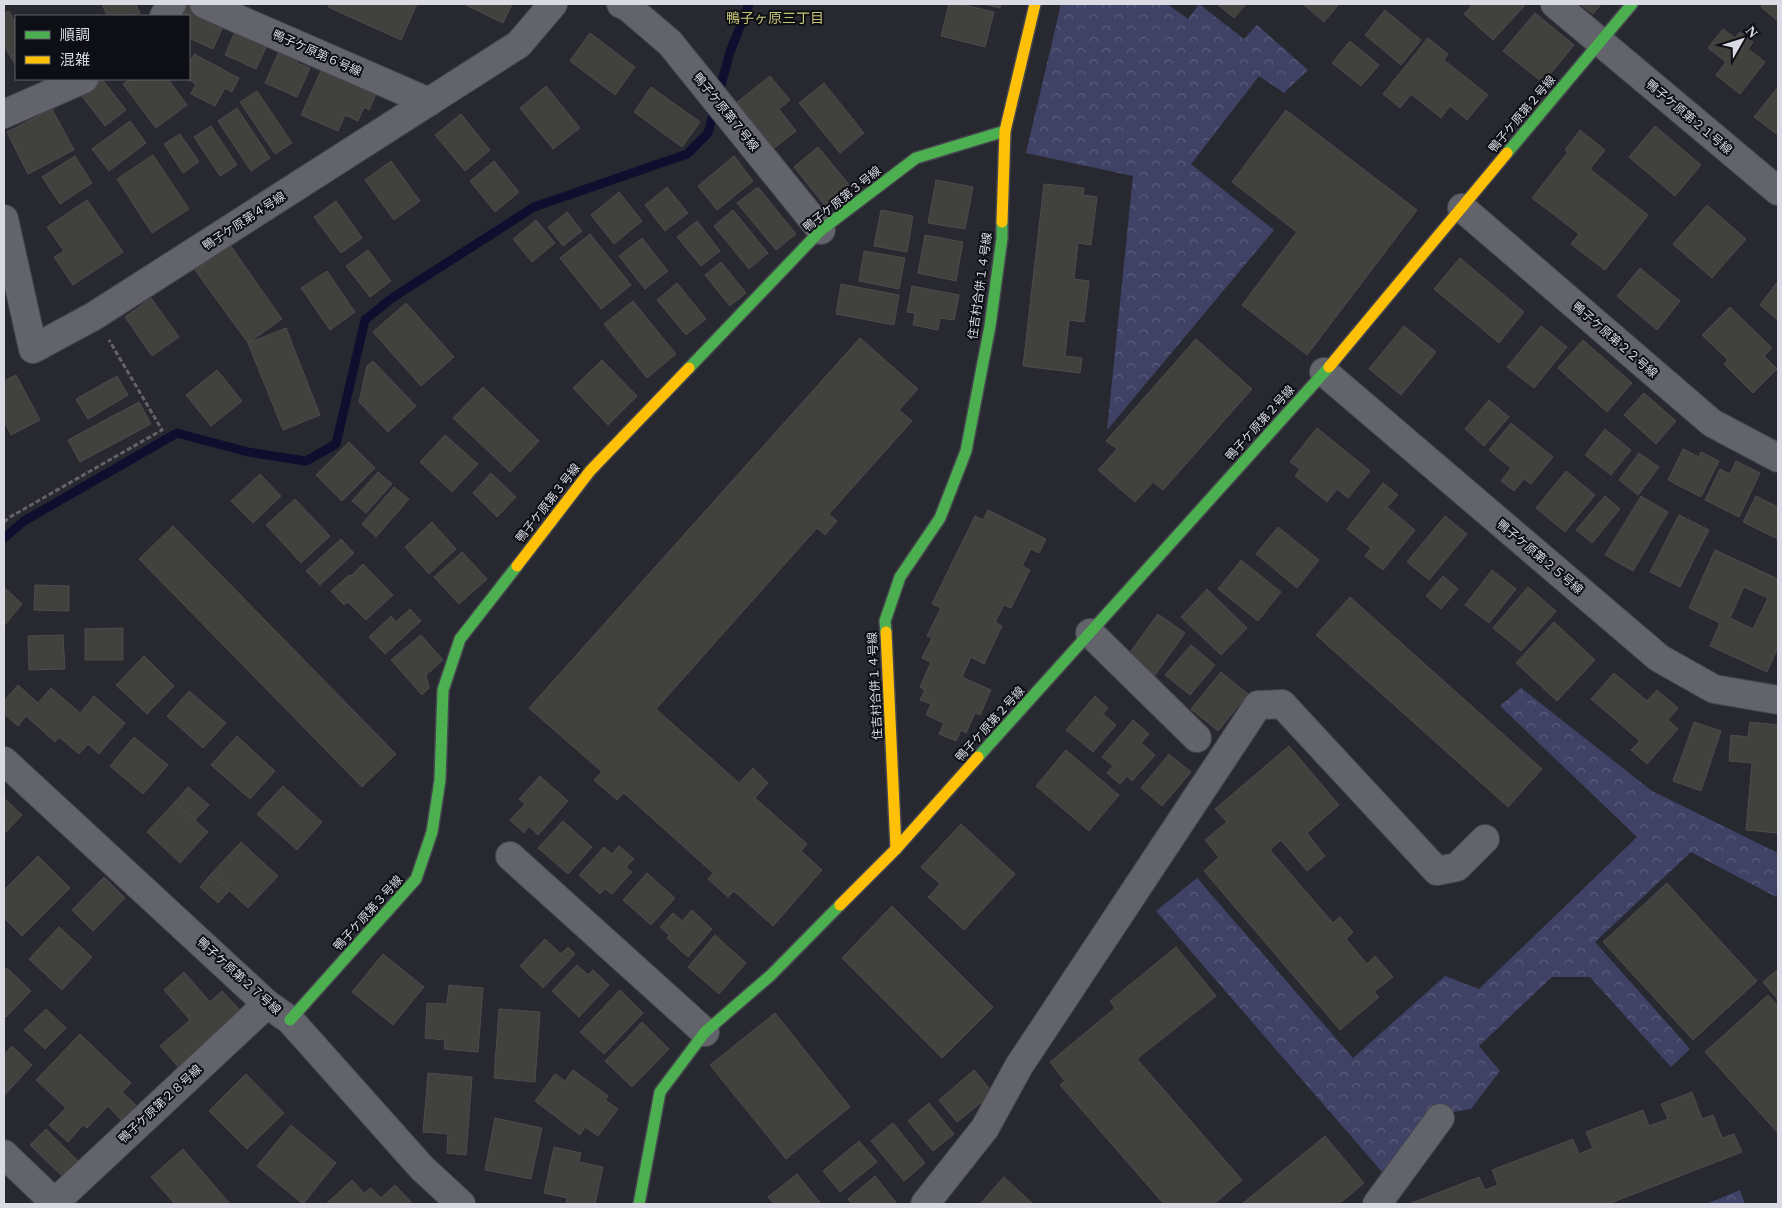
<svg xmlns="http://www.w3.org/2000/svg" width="1782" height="1208" font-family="'Times New Roman','Noto Sans JP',serif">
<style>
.forest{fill:url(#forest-crowns)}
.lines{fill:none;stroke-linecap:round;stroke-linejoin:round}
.stream{stroke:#0f0e2f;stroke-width:9}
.building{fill:#41423d;stroke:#4c4c4d;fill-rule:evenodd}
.street-casing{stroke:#45464d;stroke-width:30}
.fast-casing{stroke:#45464d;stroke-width:14}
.slow-casing{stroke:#45464d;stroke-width:14}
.path{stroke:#626267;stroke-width:3;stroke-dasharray:5 2.5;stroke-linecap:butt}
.street{stroke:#63646b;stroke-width:28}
.fast{stroke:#4caf50;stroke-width:11}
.slow{stroke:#ffc107;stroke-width:11}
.labels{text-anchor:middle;stroke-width:4;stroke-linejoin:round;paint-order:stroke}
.street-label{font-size:12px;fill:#dadbe5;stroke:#0e0f15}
.neighbourhood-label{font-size:14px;fill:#c8c678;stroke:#0e0f15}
</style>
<defs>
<pattern id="forest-crowns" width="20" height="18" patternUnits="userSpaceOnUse" patternTransform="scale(1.25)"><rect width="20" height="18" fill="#3f4265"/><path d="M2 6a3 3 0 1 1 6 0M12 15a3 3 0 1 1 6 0" fill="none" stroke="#5a5d7b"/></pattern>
</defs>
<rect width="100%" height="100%" fill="#272830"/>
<g class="forest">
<polygon points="1061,4 1167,4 1188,19 1199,4 1244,39 1257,25 1308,70 1284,93 1259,76 1191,164 1274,230 1107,430 1133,176 1026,153"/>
<polygon points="1521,688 1652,791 1778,853 1778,890 1776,897 1691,852 1595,942 1690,1049 1671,1067 1590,977 1552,977 1479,1046 1500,1071 1471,1109 1423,1117 1382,1172 1156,911 1197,878 1353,1058 1445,976 1479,989 1637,837 1500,706"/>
<polygon points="1740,1190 1745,1204 1706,1204"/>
</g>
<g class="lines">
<polyline class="stream" points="4,538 24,521 177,433 248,452 306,461 336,444 365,320 392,298 534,207 687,154 708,133 730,52 749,4"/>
</g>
<g class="building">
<polygon points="102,4 136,4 140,13 132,16 107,16"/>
<polygon points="330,4 417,4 401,40 328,7"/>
<polygon points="464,4 512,4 503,23"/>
<polygon points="949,4 960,4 994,12 985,47 941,36"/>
<polygon points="984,4 1001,4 1000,8"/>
<polygon points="1217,4 1246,4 1234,18"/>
<polygon points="1303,4 1339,4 1324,22"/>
<polygon points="1473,4 1526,4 1493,40 1464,14"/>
<polygon points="1580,4 1601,4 1593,14"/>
<polygon points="1764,4 1778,4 1778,21 1761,7"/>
<polygon points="187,5 225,22 213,49 189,38 189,16 183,16"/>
<polygon points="1385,10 1421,40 1401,65 1365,35"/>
<polygon points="9,11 16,24 16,62 14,63 4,45 4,13"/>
<polygon points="1535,13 1574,45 1543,83 1503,51"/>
<polygon points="237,27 269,41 256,69 225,55"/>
<polygon points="1723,29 1735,38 1740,32 1753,42 1748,49 1765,62 1740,94 1716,75 1726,62 1708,48"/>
<polygon points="590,33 635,67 615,95 570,61"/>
<polygon points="1428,38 1448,54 1444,60 1488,95 1467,120 1450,106 1441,118 1411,94 1400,108 1383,94"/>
<polygon points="1350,41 1379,65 1361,86 1332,63"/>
<polygon points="282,45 301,54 297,63 310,68 297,97 265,83"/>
<polygon points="194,54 239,78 232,92 225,88 215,106 191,94 196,84 187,79 189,79 189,65"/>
<polygon points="325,62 379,87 369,110 364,107 358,121 345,115 338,131 301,115"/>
<polygon points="770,76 790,100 779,109 796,131 773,149 736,103"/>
<polygon points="102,79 126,110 105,126 81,95"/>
<polygon points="131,79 168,79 187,105 156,128 123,84"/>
<polygon points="824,83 864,133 840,153 799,103"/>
<polygon points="546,86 580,128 553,149 520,108"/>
<polygon points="651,87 700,122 682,147 634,112"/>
<polygon points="1778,87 1778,135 1754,117"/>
<polygon points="257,91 292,143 275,154 240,102"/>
<polygon points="237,108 270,158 251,171 218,121"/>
<polygon points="52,109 74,150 28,174 7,132"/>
<polygon points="1286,110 1417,210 1307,355 1242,305 1297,232 1232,182"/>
<polygon points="461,114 490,150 465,171 435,135"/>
<polygon points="130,121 146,143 109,171 92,149"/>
<polygon points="211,126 237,165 220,176 194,137"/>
<polygon points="1655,126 1701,165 1675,196 1629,157"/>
<polygon points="1580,130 1605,150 1590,169 1648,215 1605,270 1571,244 1579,234 1532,198 1568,152 1565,150"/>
<polygon points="180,134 199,162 183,173 164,144"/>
<polygon points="818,147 851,187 826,207 794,167"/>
<polygon points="153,155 189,209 152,233 117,179"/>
<polygon points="75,156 92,183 60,204 42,177"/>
<polygon points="734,156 753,181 717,210 698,186"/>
<polygon points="391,161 420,201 394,220 365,180"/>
<polygon points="494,161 519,192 495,212 470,181"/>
<polygon points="936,180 973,187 965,229 928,223"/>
<polygon points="1044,184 1084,188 1083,195 1097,197 1091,245 1078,243 1074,279 1089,281 1084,322 1069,320 1065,356 1082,358 1080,373 1023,366"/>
<polygon points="667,187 688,213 665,231 645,205"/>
<polygon points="758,187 796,234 776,250 737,203"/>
<polygon points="619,192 642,221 614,244 591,215"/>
<polygon points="87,200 123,252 73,285 54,257 64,251 47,227"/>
<polygon points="336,201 362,238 341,253 314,217"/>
<polygon points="1707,205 1746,239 1712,278 1673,244"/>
<polygon points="733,210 768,253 749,269 714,226"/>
<polygon points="881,210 913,216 907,252 874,246"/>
<polygon points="567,212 582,231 563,246 548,227"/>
<polygon points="536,220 555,243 532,262 513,239"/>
<polygon points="697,221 720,251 701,266 677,237"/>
<polygon points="590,234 631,285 601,309 560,258"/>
<polygon points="925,235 963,242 956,281 918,273"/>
<polygon points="642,238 668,271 645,289 619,256"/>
<polygon points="230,245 282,319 248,343 195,270"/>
<polygon points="368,250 391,281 370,297 346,266"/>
<polygon points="864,251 905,258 899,289 859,281"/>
<polygon points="1460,258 1524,312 1499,343 1434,289"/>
<polygon points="721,262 746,293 730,306 705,275"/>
<polygon points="1640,268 1680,301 1657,330 1617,296"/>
<polygon points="327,271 355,312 330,330 301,288"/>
<polygon points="1778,281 1778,320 1760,305"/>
<polygon points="677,283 706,319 686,335 657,300"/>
<polygon points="841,284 899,295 894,325 836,314"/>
<polygon points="912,286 959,295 954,320 940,318 938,330 913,325 915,313 907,312"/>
<polygon points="151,298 179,337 152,356 125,317"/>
<polygon points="633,301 676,354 647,378 604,324"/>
<polygon points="406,303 454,357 421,386 373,332"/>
<polygon points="1730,307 1772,348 1764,356 1777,369 1753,393 1724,364 1728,360 1702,335"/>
<polygon points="1404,326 1436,352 1401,395 1369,369"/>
<polygon points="1541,326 1567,347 1534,388 1507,367"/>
<polygon points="286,328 320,415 283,430 248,343"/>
<polygon points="860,338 918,389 899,410 912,421 829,514 837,521 825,535 817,528 656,709 739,783 753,768 768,783 755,798 807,844 801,851 822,870 773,926 734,891 728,897 708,879 713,873 624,793 617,800 594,780 602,772 529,708"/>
<polygon points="1196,339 1252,389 1163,490 1153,482 1135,502 1098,470 1117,449 1106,441"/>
<polygon points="1583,340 1632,383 1607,412 1558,368"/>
<polygon points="602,360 637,396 608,425 573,388"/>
<polygon points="373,361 416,406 388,432 359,402 367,366"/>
<polygon points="217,370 242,401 211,426 186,395"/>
<polygon points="16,375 40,420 11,435 4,421 4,381"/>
<polygon points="117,376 128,395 88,419 76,399"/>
<polygon points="483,387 539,441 510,472 453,418"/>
<polygon points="1644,393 1676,421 1656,444 1624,415"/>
<polygon points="1489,400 1509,417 1484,446 1465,429"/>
<polygon points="139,402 151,424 80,462 68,440"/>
<polygon points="1511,423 1553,457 1531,484 1524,479 1514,491 1501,481 1511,468 1489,450"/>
<polygon points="1317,428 1370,471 1348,498 1337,489 1327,502 1295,476 1300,469 1290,462"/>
<polygon points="1605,429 1631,450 1611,475 1585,455"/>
<polygon points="445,435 478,464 452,492 420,462"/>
<polygon points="349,442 375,468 342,501 316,475"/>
<polygon points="1683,449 1699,457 1701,452 1719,461 1701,497 1668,480"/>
<polygon points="1639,453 1659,467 1638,495 1619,480"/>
<polygon points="1736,461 1760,473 1739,517 1705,500 1720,469 1730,474"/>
<polygon points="1566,471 1595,495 1565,532 1536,508"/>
<polygon points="378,472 392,484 366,513 352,501"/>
<polygon points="491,473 516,497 497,517 473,493"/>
<polygon points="260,474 281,496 253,523 231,501"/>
<polygon points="1383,483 1398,495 1387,507 1415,530 1383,570 1365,556 1371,548 1347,529"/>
<polygon points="394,487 409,499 376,537 362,524"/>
<polygon points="1605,496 1620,509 1592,543 1576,530"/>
<polygon points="1641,496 1668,512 1633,571 1605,555"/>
<polygon points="1756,496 1778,507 1778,539 1743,522"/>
<polygon points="295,499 330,536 301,563 266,525"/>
<polygon points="988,510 1046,539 1039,553 1031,549 1022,566 1030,570 1011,608 1004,605 995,622 1002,626 984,664 971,657 962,677 991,690 980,715 975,713 966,733 961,730 956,741 939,734 944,723 926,715 931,704 920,700 925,690 920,687 931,662 922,658 932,638 927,636 941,608 932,604 975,516 983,520"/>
<polygon points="1679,515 1709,530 1680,587 1650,572"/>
<polygon points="1445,516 1467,534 1429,580 1407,562"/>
<polygon points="432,522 456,549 429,574 405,547"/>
<polygon points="173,526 396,754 362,787 139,559"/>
<polygon points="1278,527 1319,560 1297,588 1256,554"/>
<polygon points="341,539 354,553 320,585 306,571"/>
<path d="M1715 550 1778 579V647L1767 672 1710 646 1720 623 1689 608ZM1744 587 1768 598 1753 629 1730 618Z"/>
<polygon points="462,552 487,579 459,604 434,577"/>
<polygon points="1241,560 1281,592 1258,621 1218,589"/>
<polygon points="363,564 393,595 366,620 348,602 344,605 331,591 349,575 351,576"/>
<polygon points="1492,570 1516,589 1489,623 1465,605"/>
<polygon points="1443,576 1458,589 1441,609 1426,596"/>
<polygon points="35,585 69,586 69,611 34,610"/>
<polygon points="4,587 22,604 4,626"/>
<polygon points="1528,587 1556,611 1521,651 1493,628"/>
<polygon points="1207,589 1247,628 1221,655 1181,617"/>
<polygon points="1350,597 1542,769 1508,807 1316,635"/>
<polygon points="410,609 421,621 385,654 369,637 391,616 396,622"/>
<polygon points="1158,614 1185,633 1155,675 1128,655"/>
<polygon points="1554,622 1595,660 1557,701 1516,663"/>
<polygon points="123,628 123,660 85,660 85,629"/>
<polygon points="63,635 65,669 29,670 28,636"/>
<polygon points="421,635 443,660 426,675 429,688 422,695 391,660"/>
<polygon points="1191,645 1215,665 1190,695 1165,675"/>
<polygon points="144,656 174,686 147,714 116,685"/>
<polygon points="1221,672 1248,694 1218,731 1191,709"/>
<polygon points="1614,673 1647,701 1657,690 1678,708 1668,720 1678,729 1647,764 1631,750 1640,741 1591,699"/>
<polygon points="18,685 38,703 51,688 80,713 94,696 125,723 99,754 88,744 79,754 59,737 55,742 26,716 18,726 4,714 4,701"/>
<polygon points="189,691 226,723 203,748 167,716"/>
<polygon points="1095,696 1108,708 1103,714 1116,725 1093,752 1066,730"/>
<polygon points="1133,720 1149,734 1141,743 1155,755 1132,781 1127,776 1120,784 1107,773 1113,766 1102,757"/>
<polygon points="1694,722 1721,731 1701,791 1673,781"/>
<polygon points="1750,722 1778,725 1778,833 1746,830 1752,763 1729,761 1731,735 1748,737"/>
<polygon points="237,736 275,771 250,799 211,765"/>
<polygon points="134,737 168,765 143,794 110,766"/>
<polygon points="1289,746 1339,805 1307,833 1325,856 1307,871 1281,840 1270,850 1333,923 1340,917 1353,932 1346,939 1367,964 1375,956 1393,977 1374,992 1379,997 1340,1030 1204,871 1219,857 1205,840 1227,822 1215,809"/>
<polygon points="1066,750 1119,795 1089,831 1036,786"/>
<polygon points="1169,754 1191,772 1162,806 1141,788"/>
<polygon points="540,776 568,801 538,835 529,826 524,833 510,820 525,804 519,799"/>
<polygon points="283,786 322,822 297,850 257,814"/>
<polygon points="188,787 209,805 195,820 175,802"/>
<polygon points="4,798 22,815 4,834"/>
<polygon points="175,802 208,832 180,863 147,832"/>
<polygon points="563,821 592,847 568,874 538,848"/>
<polygon points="961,824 1015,874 964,930 928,897 940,884 921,867"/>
<polygon points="241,842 278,876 248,908 211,874"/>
<polygon points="619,846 634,859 626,867 632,872 612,894 605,889 600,894 579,875 604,847 612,854"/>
<polygon points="38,856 70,888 22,936 4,918 4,890"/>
<polygon points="647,873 675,898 651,925 623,900"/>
<polygon points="211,874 229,891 218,903 200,887"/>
<polygon points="104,877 125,898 93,931 72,910"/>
<polygon points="1667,883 1757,981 1693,1040 1603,942"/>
<polygon points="892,906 993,1007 942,1058 842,958"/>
<polygon points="692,910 712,929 688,957 667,938 669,935 660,927 673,913 682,921"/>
<polygon points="59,927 92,957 62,990 29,959"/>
<polygon points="715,935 746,963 719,994 688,967"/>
<polygon points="545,939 561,954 568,947 575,954 543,988 520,966"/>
<polygon points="1176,947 1216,996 1137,1059 1242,1180 1214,1204 1164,1204 1060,1085 1065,1081 1050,1062 1115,1008 1110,1001"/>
<polygon points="383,954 424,987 393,1025 352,992"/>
<polygon points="577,965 588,975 593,970 609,985 579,1017 552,991"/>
<polygon points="7,968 31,991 6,1017 4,1015 4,971"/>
<polygon points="1778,969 1778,1000 1763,982"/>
<polygon points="184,972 210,1002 222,991 242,1012 179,1068 160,1046 190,1020 164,990"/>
<polygon points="449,985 483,988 478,1052 444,1049 445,1040 425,1038 427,1003 447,1004"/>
<polygon points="620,990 643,1013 604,1054 580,1032"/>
<polygon points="1768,995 1778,1006 1778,1133 1705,1052"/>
<polygon points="46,1009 66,1028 45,1049 24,1030"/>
<polygon points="499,1009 540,1012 535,1082 494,1078"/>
<polygon points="775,1013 850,1107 786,1159 710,1065"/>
<polygon points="642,1022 669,1049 632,1087 605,1061"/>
<polygon points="80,1034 131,1083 122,1092 137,1106 122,1121 108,1106 87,1128 83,1125 68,1142 49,1125 66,1108 36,1080"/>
<polygon points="12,1046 32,1065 4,1096 4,1055"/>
<polygon points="573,1070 608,1096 605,1100 618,1109 598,1136 585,1127 580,1135 535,1101 555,1074 565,1081"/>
<polygon points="974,1070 993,1093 957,1122 939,1100"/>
<polygon points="428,1073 472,1077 466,1155 447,1153 448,1134 423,1132"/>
<polygon points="246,1074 284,1113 247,1149 209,1111"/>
<polygon points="1692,1092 1702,1119 1713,1115 1722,1138 1734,1134 1742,1152 1608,1204 1409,1204 1479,1177 1485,1190 1498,1185 1492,1170 1573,1139 1579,1154 1593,1148 1586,1132 1643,1110 1649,1126 1668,1119 1661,1104"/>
<polygon points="929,1103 954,1134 933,1151 908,1121"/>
<polygon points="495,1118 542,1128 531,1179 485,1170"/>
<polygon points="893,1123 925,1163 904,1181 871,1141"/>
<polygon points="291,1125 336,1163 303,1204 257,1166"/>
<polygon points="46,1129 81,1164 66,1180 30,1145"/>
<polygon points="1325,1136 1364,1183 1339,1204 1242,1204"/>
<polygon points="859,1141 877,1162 840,1192 823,1171"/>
<polygon points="554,1147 581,1153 579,1162 603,1167 595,1204 566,1204 567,1198 544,1193"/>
<polygon points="183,1149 230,1204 175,1204 151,1177"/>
<polygon points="797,1174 821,1204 774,1204 768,1197"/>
<polygon points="875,1176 897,1204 877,1204 875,1202 871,1204 852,1204 848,1199"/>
<polygon points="1004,1177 1033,1204 980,1204"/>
<polygon points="352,1180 364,1193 371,1188 381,1198 395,1185 413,1204 326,1204"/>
</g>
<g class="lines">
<defs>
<g id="street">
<polyline points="204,4 429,102"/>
<polyline points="621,4 628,7 670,43 821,230"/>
<polyline points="1555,4 1778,191"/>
<polyline points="164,16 172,4"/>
<polyline points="4,114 84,79"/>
<polyline points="1462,208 1712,423 1778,458"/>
<polyline points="4,219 33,349 94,316 519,44 553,4"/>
<polyline points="1324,372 1659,658 1714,689 1778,700"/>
<polyline points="1090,633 1197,738"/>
<polyline points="4,761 267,1004 290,1020 422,1168 461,1204"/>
<polyline points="510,856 705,1032"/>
<polyline points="4,1154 55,1203"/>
<polyline points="53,1204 267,1004"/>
<polyline points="925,1204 985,1128 1019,1066 1258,705 1282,704 1437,871 1457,867 1485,839"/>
<polyline points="1377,1204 1440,1118"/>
</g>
<g id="fast">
<polyline points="1507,153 1632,4"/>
<polyline points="689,368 821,230 916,158 1005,131"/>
<polyline points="886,632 885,621 900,577 940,518 966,451 990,326 1002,238 1002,222"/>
<polyline points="978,757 1329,367"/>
<polyline points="290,1020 416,879 432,832 440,780 443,690 460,639 517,566"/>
<polyline points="639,1204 660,1092 705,1032 771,975 840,905"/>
</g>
<g id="slow">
<polyline points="1002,222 1005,131 1035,4"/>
<polyline points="1329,367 1507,153"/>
<polyline points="517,566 590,471 689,368"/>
<polyline points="886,632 896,849"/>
<polyline points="840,905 896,849 978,757"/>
</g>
</defs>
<use href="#street" class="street-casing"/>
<use href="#fast" class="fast-casing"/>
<use href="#slow" class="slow-casing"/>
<polyline class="path" points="4,522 10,517 162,430 109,340"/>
<use href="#street" class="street"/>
<use href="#fast" class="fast"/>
<use href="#slow" class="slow"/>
</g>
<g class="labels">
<g class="street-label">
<text transform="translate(317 53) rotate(24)" y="4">鴨子ケ原第６号線</text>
<text transform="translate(726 112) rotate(51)" y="4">鴨子ケ原第７号線</text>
<text transform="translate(1522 114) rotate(-50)" y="4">鴨子ケ原第２号線</text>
<text transform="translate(1689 117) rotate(40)" y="4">鴨子ケ原第２１号線</text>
<text transform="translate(842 199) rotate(-39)" y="4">鴨子ケ原第３号線</text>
<text transform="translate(244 221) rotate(-33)" y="4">鴨子ケ原第４号線</text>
<text transform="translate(980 286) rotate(-82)" y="4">住吉村合併１４号線</text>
<text transform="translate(1615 340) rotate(41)" y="4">鴨子ケ原第２２号線</text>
<text transform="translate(1260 423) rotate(-48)" y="4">鴨子ケ原第２号線</text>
<text transform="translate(548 503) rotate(-52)" y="4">鴨子ケ原第３号線</text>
<text transform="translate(1540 557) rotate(40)" y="4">鴨子ケ原第２５号線</text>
<text transform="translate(875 686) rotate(-93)" y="4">住吉村合併１４号線</text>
<text transform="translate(990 724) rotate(-48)" y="4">鴨子ケ原第２号線</text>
<text transform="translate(368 913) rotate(-48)" y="4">鴨子ケ原第３号線</text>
<text transform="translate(239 976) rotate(42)" y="4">鴨子ケ原第２７号線</text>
<text transform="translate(160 1104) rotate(-43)" y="4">鴨子ケ原第２８号線</text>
</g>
<g class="neighbourhood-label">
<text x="775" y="23">鴨子ヶ原三丁目</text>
</g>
</g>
<rect width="1782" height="1208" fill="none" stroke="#dadbe5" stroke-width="10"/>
<rect x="15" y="15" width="175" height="65" fill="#0e0f15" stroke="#606168"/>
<rect x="25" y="31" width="25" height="8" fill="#4caf50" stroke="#606168"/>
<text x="60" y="40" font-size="15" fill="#dadbe5">順調</text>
<rect x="25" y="56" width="25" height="8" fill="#ffc107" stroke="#606168"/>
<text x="60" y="65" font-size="15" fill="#dadbe5">混雑</text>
<g transform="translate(1742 40) rotate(51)" stroke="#0e0f15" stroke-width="4" paint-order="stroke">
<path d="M0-4L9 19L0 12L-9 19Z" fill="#dadbe5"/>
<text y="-8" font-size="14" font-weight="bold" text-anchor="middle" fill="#dadbe5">N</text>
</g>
</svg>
